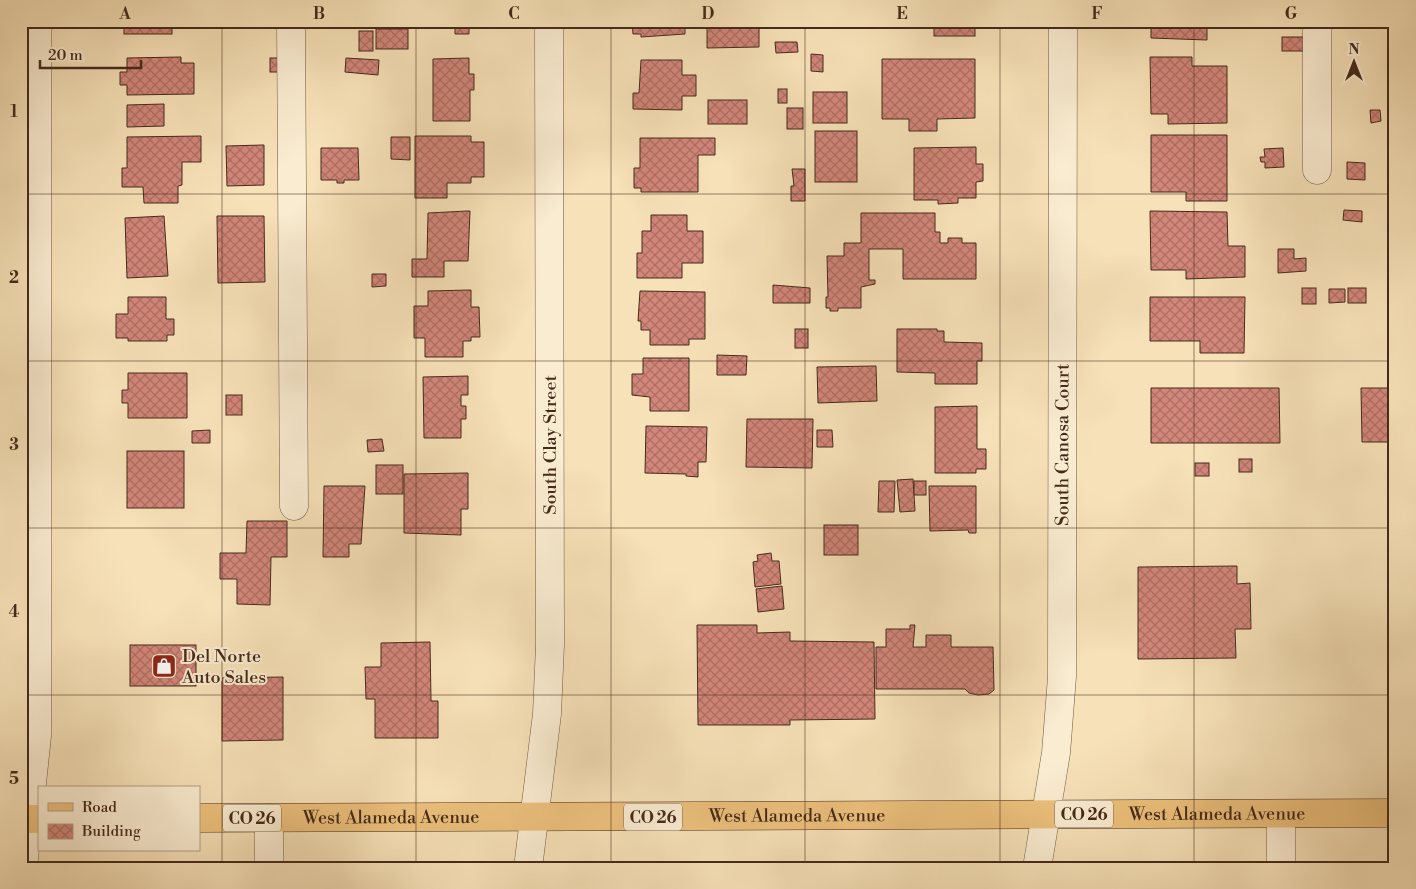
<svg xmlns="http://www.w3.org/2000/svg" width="1416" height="889" font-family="'Libre Bodoni',serif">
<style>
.building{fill:url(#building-cross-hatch);stroke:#452a1a}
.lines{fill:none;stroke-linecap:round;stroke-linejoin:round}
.minor-casing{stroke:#725842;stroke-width:29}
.major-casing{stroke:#452a1a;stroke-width:29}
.minor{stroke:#faecd1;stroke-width:28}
.major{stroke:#ecc07c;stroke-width:28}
.grid{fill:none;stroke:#452a1a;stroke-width:1;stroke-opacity:0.55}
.labels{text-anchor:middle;stroke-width:4;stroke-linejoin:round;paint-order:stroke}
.shield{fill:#faecd1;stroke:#7b6451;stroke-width:1}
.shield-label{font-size:16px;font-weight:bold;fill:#452a1a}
.street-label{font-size:18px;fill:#452a1a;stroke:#faecd1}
.poi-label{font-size:18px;fill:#452a1a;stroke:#faecd1;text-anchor:start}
.neatline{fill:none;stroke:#452a1a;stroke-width:2}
.grid-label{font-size:16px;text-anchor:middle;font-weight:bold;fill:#452a1a}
</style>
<defs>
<pattern id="building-cross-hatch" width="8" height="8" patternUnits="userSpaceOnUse" patternTransform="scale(1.25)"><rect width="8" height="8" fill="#d3867a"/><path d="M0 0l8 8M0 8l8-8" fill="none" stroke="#ad6e63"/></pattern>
</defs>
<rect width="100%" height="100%" fill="#f7e1b8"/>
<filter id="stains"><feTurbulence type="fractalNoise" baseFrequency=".004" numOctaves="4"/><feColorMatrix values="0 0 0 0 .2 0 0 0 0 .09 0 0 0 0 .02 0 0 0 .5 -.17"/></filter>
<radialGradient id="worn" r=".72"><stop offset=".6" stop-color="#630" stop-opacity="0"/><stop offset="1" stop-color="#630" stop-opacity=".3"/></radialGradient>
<g class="building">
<rect x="124" y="21" width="48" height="13"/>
<polygon points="432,21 469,21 469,34 455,34 455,26 432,25"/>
<polygon points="632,21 685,21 685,34 641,37 641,34 633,34"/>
<polygon points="707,21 759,21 759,47 707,48"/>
<rect x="934" y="21" width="41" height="15"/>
<polygon points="1145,21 1207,21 1207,40 1151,38 1151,28 1145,28"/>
<rect x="376" y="29" width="32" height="20"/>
<rect x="359" y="31" width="14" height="20"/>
<rect x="1282" y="37" width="25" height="14"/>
<polygon points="775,42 797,42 798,52 776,53"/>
<polygon points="811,54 823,55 823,72 811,71"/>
<polygon points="181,57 181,63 194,63 194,94 127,95 127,85 120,85 120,72 127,72 127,58"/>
<polygon points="1150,57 1192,57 1192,66 1227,66 1227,123 1168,124 1168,114 1151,114"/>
<rect x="270" y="58" width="12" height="14"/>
<polygon points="346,58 379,60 378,75 345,72"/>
<polygon points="469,58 469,74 474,74 474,90 470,90 470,121 433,121 433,59"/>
<polygon points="882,59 975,59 975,118 937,119 937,131 909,131 909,119 882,119"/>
<polygon points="641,60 682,60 682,75 696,75 696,96 682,96 682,110 633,109 633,93 639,93"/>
<rect x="778" y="89" width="9" height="14"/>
<rect x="813" y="92" width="34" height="31"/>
<rect x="708" y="100" width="39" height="24"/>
<polygon points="164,104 164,126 127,127 127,105"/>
<rect x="787" y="108" width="16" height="21"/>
<polygon points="1370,110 1380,110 1381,121 1371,123"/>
<rect x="815" y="131" width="42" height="51"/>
<polygon points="1151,135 1227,135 1227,201 1186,201 1186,192 1151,192"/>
<polygon points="201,136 201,162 182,162 182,185 178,186 178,203 144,203 143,187 122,187 122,168 127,168 127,137"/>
<polygon points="415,136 471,136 471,142 484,142 484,177 471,177 471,183 447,183 447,198 415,198"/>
<polygon points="391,137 410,137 410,160 391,159"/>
<polygon points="640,138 715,138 715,155 698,155 698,192 641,192 641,188 634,188 634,168 640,168"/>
<polygon points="264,145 264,185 227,186 226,146"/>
<polygon points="976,147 976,164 983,164 983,181 976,182 976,198 958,198 958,203 938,204 938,200 914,200 914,148"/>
<polygon points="321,148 358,148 359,180 344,180 344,183 337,183 337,180 321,180"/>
<polygon points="1283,148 1284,167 1265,168 1265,162 1261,162 1260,157 1265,157 1264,149"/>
<polygon points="1347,162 1365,163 1365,180 1347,179"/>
<polygon points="792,169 805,169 805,201 791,201 791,186 794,186"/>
<polygon points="1344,210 1362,211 1362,222 1343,220"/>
<polygon points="467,211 470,211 468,261 444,261 444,277 412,277 412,259 427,259 428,213"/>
<polygon points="1150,211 1227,212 1228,246 1245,246 1245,277 1186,279 1186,270 1151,270"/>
<polygon points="861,213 935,213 935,232 940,232 940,243 948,243 948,238 962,238 962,243 976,243 976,279 903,279 903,249 869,249 869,280 875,280 875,284 861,287 861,308 838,308 838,311 830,311 830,308 826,308 826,297 828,297 827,256 844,256 844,243 861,243"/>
<polygon points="651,215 687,215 687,231 703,231 703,263 682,263 682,278 637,278 637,253 642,253 642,231 651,231"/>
<polygon points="164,216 168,276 127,278 125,218"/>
<polygon points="217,216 264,216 265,282 218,283"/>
<polygon points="1278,249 1294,249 1294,259 1306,258 1306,271 1278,273"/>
<polygon points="372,274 386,274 386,286 372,287"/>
<polygon points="773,285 810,288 810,303 773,303"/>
<rect x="1302" y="288" width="14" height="16"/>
<rect x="1348" y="288" width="18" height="15"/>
<polygon points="1329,289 1345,289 1345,302 1329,303"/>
<polygon points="471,290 471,307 479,307 480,337 471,337 471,341 463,341 463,357 425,357 425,338 414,338 414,306 428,306 428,291"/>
<polygon points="640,291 705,292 705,339 689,339 689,345 650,345 650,330 641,330 641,321 638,321"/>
<polygon points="128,297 166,297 166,319 174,319 174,335 167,335 167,341 128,341 128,338 116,338 116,314 128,314"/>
<polygon points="1150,297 1245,297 1244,353 1200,353 1200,341 1150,341"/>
<rect x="795" y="329" width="13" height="19"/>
<polygon points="897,329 937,329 937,331 944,331 944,342 982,343 982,361 977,361 977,384 935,384 935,373 897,372"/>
<polygon points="717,355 747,356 746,375 717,375"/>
<polygon points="643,358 689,358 689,411 650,411 650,397 632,395 632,374 643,374"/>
<polygon points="876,366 877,401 818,403 817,367"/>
<polygon points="128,373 187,373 187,418 128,418 128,403 122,403 122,390 128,390"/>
<polygon points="468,376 468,395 461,395 461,406 466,406 466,419 461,419 461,438 424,438 423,377"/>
<polygon points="1151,388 1279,388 1280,443 1151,443"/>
<polygon points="1361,388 1395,388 1395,442 1362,442"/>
<rect x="226" y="395" width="16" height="20"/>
<polygon points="977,406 977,449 986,449 986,469 976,469 976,473 935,473 935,407"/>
<polygon points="747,419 813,419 812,468 746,467"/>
<polygon points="646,426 707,427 706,462 698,462 698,477 686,476 686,474 645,473"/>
<polygon points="210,430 210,443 192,443 192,431"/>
<polygon points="817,430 832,430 833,447 817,447"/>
<polygon points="382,439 384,451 368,452 367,440"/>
<rect x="127" y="451" width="57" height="57"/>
<rect x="1239" y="459" width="13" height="13"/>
<rect x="1195" y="463" width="14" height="13"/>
<rect x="376" y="465" width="27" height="29"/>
<polygon points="468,473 468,509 461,509 461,535 404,533 404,474"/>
<polygon points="913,479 915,511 900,512 897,480"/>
<polygon points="879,481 895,481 894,512 878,512"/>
<rect x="914" y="481" width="12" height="14"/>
<polygon points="324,486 365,486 361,544 349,544 349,557 323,557"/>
<polygon points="929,486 976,486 976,533 969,533 968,530 930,531"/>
<polygon points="247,521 287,521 287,557 271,557 270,605 237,604 237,579 220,579 220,553 246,553"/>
<rect x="824" y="525" width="34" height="30"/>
<polygon points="771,553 772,561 779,561 781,584 755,587 753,562 758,561 757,555"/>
<polygon points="1237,566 1237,584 1250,583 1251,629 1235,629 1236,658 1138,659 1138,567"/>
<polygon points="782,586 784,609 758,612 756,589"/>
<polygon points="697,625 757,625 757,633 790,632 790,641 874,642 875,719 790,720 790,725 698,725"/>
<polygon points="910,625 915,625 913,647 926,647 926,635 951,635 951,647 993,647 994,690 989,694 978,695 969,693 965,689 876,689 876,647 886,647 886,629 910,629"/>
<polygon points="430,642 431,701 438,701 438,738 375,738 375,699 366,699 365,667 381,667 381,643"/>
<rect x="130" y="645" width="66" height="41"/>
<polygon points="283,677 283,740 222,741 222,678"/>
</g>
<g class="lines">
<defs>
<g id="minor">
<polyline points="291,21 294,506"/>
<polyline points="1317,21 1317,170"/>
<polyline points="1281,814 1281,868"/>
<polyline points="269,818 269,868"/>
<polyline points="23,868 37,736 37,21"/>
<polyline points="528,868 547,714 550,645 549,21"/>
<path id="s1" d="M1037 868 1056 753 1062 677 1063 21"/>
</g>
<g id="major">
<path id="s2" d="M199 818 1395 813"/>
<polyline points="21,819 39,819"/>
</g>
</defs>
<use href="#minor" class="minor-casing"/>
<use href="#major" class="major-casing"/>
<use href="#minor" class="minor"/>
<use href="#major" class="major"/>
</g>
<path class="grid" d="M222 21V868M416 21V868M611 21V868M805 21V868M1000 21V868M1194 21V868M21 194H1395M21 361H1395M21 528H1395M21 695H1395"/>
<defs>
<symbol id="shop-square" viewBox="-11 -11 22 22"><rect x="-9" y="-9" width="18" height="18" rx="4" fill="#8f2418" stroke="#faecd1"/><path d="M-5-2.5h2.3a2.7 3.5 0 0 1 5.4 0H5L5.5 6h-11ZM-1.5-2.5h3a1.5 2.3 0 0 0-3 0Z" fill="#fff"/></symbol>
</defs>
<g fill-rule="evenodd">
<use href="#shop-square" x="150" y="652" width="28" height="28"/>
</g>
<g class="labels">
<g class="shield">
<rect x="1055" y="800.5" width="58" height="27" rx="4"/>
<rect x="624" y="803.5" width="58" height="27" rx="4"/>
<rect x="223" y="804.5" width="58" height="27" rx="4"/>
</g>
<g class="shield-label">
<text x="1084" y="820">CO 26</text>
<text x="653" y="823">CO 26</text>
<text x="252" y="824">CO 26</text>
</g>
<g class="street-label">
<text transform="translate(550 445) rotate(-90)" y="6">South Clay Street</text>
<text dy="6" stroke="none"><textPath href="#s1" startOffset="425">South Canosa Court</textPath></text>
<text dy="6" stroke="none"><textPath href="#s2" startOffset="1018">West Alameda Avenue</textPath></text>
<text dy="6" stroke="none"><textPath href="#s2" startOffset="598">West Alameda Avenue</textPath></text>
<text dy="6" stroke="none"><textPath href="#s2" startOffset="192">West Alameda Avenue</textPath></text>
</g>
<g class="poi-label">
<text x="182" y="662">Del Norte<tspan x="182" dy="21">Auto Sales</tspan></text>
</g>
</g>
<rect width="1416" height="889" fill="none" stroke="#f7e1b8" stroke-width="55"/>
<rect x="38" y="786" width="162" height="65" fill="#faecd1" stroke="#b29e88"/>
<rect x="48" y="803" width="25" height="8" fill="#ecc07c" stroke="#b29e88"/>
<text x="82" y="812" font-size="15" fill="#452a1a">Road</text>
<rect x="48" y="824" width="25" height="15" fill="url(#building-cross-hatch)" stroke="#b29e88"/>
<text x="82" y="836" font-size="15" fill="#452a1a">Building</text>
<g transform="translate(1354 62)" stroke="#faecd1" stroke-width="4" paint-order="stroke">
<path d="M0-4L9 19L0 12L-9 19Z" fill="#452a1a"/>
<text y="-8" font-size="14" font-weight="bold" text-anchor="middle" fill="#452a1a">N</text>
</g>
<path d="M40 60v8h101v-8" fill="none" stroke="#452a1a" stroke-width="2.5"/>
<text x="48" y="60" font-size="15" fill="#452a1a" stroke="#faecd1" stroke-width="4" paint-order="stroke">20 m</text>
<rect x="28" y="28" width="1360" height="834" class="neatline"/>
<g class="grid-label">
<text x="125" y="19">A</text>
<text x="319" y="19">B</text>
<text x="514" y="19">C</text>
<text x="708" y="19">D</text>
<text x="902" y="19">E</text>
<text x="1097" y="19">F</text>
<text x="1291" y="19">G</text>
<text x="14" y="117">1</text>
<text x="14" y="283">2</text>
<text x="14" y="450">3</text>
<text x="14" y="617">4</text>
<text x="14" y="784">5</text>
</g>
<rect width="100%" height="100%" filter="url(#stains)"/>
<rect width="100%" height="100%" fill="url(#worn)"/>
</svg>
